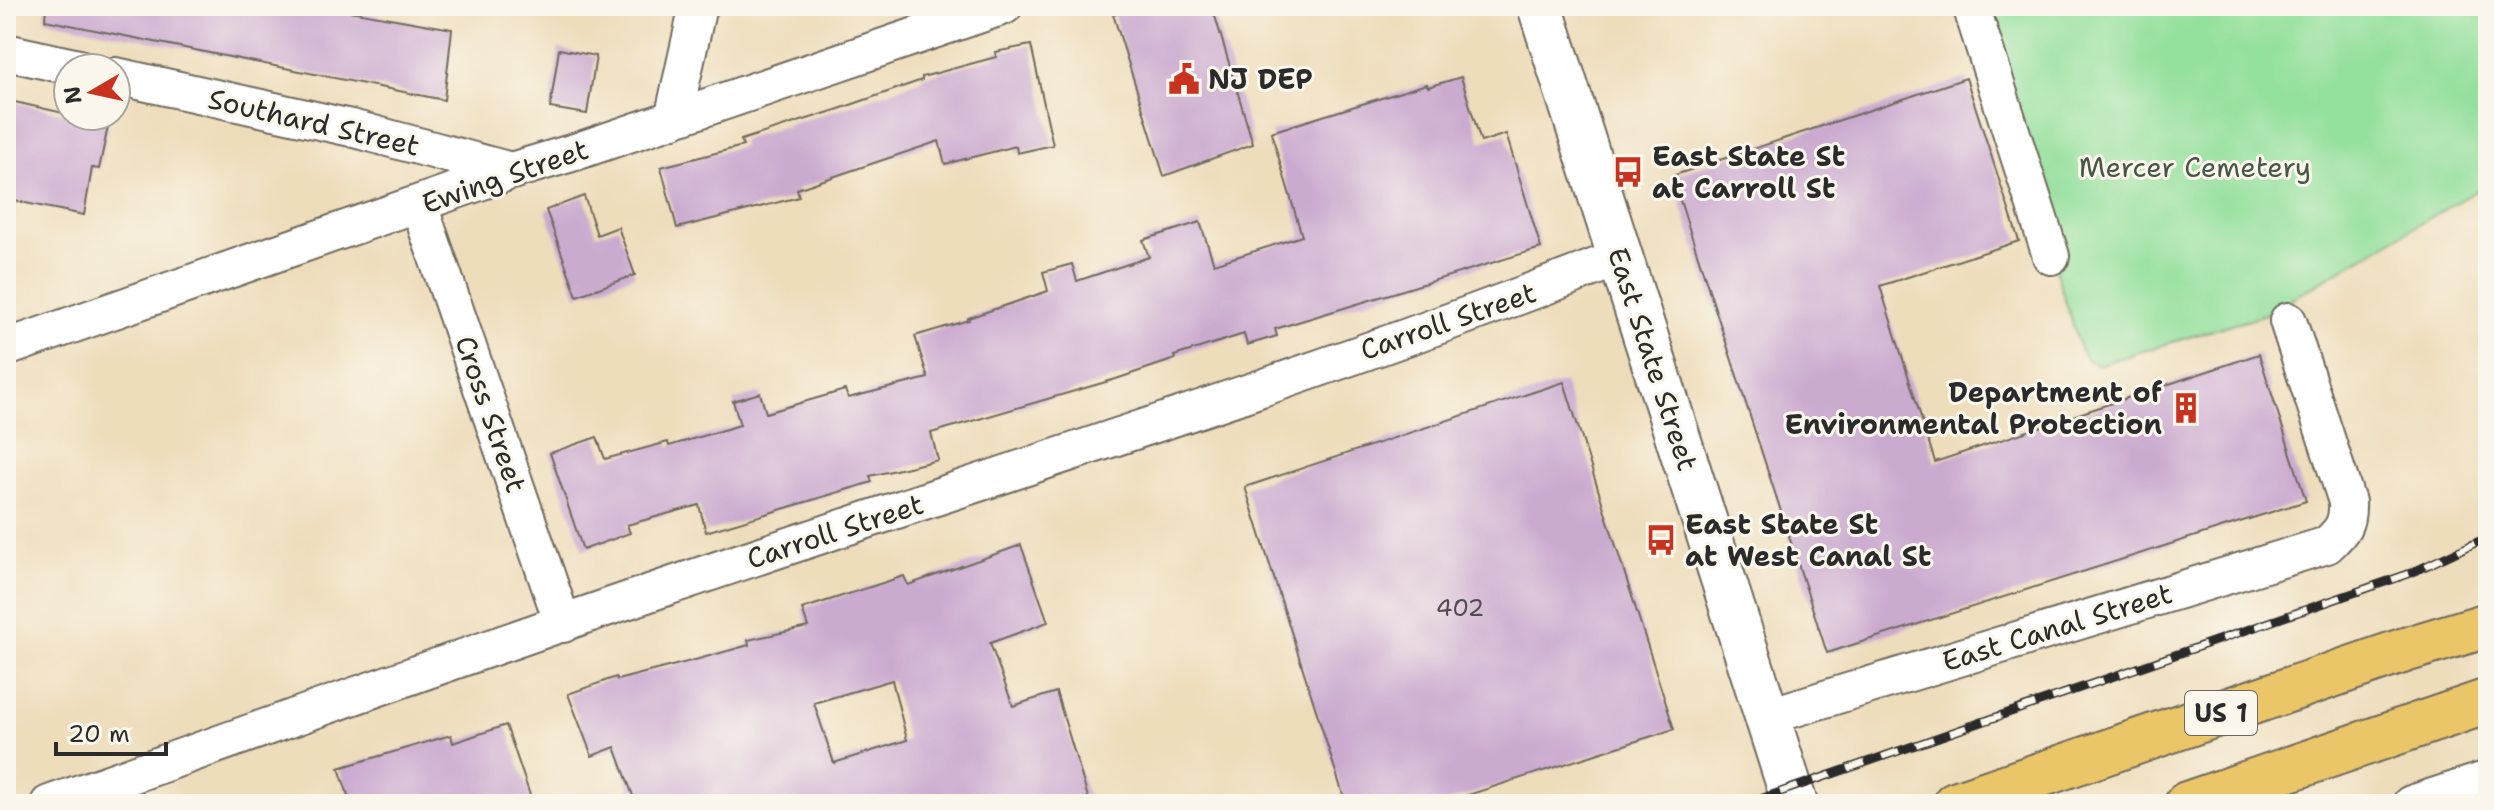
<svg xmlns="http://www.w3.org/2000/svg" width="2494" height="810" font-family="'Shantell Sans',sans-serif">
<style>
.green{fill:#94e09d;stroke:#608664;stroke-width:2}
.building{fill:#cbaad0;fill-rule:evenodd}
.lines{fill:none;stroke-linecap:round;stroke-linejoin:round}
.minor-casing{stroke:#6f695d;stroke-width:40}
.tertiary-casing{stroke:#6f695d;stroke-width:48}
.motorway-casing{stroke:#6f695d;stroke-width:48}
.minor{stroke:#fff;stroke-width:36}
.tertiary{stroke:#fff;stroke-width:44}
.motorway{stroke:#ebc669;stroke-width:44}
.rail-casing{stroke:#2b2b2b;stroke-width:9}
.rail{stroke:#fbf7ec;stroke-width:6;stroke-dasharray:18;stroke-linecap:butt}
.labels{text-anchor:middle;stroke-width:6;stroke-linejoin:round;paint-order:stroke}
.number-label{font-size:24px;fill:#534b54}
.shield{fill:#fbf7ec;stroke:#696865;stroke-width:2}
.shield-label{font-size:26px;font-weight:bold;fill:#2b2b2b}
.poi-label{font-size:28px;font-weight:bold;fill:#2b2b2b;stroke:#fbf7ec;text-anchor:start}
.street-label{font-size:28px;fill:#2b2b2b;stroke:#fbf7ec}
.park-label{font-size:28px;fill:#455848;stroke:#fbf7ec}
</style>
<rect width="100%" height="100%" fill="#fbf7ec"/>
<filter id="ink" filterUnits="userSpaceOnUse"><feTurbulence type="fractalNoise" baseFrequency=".0125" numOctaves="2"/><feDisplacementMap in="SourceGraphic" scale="16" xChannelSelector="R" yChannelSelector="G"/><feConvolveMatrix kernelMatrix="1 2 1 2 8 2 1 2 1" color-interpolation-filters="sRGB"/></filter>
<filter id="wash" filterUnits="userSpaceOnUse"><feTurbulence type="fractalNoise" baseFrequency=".006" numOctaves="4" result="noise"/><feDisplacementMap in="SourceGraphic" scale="32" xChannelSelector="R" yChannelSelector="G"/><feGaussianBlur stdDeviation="1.8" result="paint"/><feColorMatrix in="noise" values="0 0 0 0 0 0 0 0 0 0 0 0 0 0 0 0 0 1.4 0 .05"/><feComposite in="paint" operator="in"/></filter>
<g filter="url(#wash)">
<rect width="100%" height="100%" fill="#edb"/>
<polygon class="green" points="1971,6 2488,6 2488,184 2265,314 2097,365 2087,360 2081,350"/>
<g id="blocks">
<g class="building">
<polygon points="46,6 322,6 452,29 444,100 45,20"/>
<polygon points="1134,6 1212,6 1253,144 1164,176 1113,14"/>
<polygon points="1031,45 1053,145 1017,153 1016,146 945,164 939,141 797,189 799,197 677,228 661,167 743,146 741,140 839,109 922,80 922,77 996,57 995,52"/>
<polygon points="559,49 596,56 587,114 550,108"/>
<polygon points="1461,77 1481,142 1506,134 1541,248 1275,329 1277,336 1247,345 1244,334 1174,356 1175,359 1116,379 931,433 938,460 870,476 872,482 706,532 699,505 627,525 630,533 583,550 550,453 597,437 605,459 668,442 669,446 740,425 733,401 760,393 766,413 845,390 848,398 928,378 915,336 969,320 968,318 1048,291 1043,272 1072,264 1077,281 1149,257 1143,240 1200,222 1214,264 1302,236 1271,132 1427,84 1428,87"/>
<polygon points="1966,78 2019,241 1880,286 1935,462 2259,354 2306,501 1827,653 1672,176"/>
<polygon points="6,100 68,114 68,116 109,122 99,169 92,168 84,215 6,199"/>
<polygon points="584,196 597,235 618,227 635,275 577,296 546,210"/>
<polygon points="1564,382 1674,729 1440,804 1346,804 1245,487"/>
<path d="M1021 545 1048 622 990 643 1013 706 1056 692 1090 804H636L615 747 592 756 568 694 616 677 617 680 695 660 749 645 748 640 808 627 802 609 904 576 908 585ZM892 680 907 740 834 763 814 703Z"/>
<polygon points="506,725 533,804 351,804 339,768 451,735 453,743"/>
</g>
</g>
</g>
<g filter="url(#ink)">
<use href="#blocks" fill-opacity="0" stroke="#6f695d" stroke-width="2"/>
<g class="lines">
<defs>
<g id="minor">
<polyline points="1971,6 2051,256"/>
<polyline points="6,52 79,68"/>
<polyline points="116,76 351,128 511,171"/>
<polyline points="673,119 698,6"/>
<polyline points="419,205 563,624"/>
<polyline points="6,348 511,171 575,152 1004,6"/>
<path d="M1766 717 2327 545C2342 531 2348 524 2347 502L2288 321"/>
<path d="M49 804C254 732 458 658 664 588 983 479 1307 380 1621 257"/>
<polyline points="2411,804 2488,779"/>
</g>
<polyline id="tertiary" points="1540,6 1795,804"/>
<g id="motorway">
<polyline points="1955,804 2408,649 2488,625"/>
<polyline points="2187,804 2488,701"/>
</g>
</defs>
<use href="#minor" class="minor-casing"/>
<use href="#tertiary" class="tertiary-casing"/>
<use href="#motorway" class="motorway-casing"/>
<use href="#minor" class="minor"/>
<use href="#tertiary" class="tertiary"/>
<use href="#motorway" class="motorway"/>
<defs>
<polyline id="rail" points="1746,804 2411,573 2488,537"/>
</defs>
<use href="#rail" class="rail-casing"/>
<use href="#rail" class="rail"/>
</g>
</g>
<defs>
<symbol id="civic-bare" viewBox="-9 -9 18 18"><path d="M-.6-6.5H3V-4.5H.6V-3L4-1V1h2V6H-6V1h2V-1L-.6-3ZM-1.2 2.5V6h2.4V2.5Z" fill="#c8321e" stroke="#fbf7ec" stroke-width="2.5" paint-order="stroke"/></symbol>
<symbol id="bus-bare" viewBox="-9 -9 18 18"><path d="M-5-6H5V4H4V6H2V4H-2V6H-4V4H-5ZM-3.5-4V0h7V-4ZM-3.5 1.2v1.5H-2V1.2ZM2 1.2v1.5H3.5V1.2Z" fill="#c8321e" stroke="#fbf7ec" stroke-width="2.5" paint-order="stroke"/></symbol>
<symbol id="building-bare" viewBox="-9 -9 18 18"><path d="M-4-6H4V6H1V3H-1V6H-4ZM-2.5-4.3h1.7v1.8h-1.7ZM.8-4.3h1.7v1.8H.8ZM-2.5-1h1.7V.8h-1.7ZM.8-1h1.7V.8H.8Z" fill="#c8321e" stroke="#fbf7ec" stroke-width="2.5" paint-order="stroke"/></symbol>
</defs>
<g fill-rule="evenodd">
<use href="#civic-bare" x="1162" y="57" width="44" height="44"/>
<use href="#bus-bare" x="1606" y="150" width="44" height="44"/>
<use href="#building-bare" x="2164" y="386" width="44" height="44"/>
<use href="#bus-bare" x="1639" y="518" width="44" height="44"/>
</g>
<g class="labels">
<g class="number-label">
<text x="1460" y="616">402</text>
</g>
<rect class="shield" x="2185" y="691" width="72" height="44" rx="6"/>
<g class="shield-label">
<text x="2221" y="722">US 1</text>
</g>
<g class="poi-label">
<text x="1208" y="89">NJ DEP</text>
<text x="1652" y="166">East State St<tspan x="1652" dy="32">at Carroll St</tspan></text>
<text x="2162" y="402" text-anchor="end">Department of<tspan x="2162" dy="32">Environmental Protection</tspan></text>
<text x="1685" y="534">East State St<tspan x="1685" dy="32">at West Canal St</tspan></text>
</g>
<g class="street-label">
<text transform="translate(314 122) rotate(13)" y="10">Southard Street</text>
<text transform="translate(505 176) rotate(-19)" y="10">Ewing Street</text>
<text transform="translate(1448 321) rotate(-19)" y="10">Carroll Street</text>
<text transform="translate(1653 359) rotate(72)" y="10">East State Street</text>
<text transform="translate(491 414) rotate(71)" y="10">Cross Street</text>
<text transform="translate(835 531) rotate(-18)" y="10">Carroll Street</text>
<text transform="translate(2057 627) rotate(-17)" y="10">East Canal Street</text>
</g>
<g class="park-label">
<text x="2195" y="177">Mercer Cemetery</text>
</g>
</g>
<rect width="2494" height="810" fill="none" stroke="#fbf7ec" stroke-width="32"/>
<g transform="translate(92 92) rotate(261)"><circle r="38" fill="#fbf7ec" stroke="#a8a59f" stroke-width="2"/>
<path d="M0-6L14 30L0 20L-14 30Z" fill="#c8321e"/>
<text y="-12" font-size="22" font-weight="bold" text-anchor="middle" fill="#2b2b2b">N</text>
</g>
<path d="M56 742v12h110v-12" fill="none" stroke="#2b2b2b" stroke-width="4"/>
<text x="68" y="742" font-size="24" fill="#2b2b2b" stroke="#fbf7ec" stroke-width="6" paint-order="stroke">20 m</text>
</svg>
